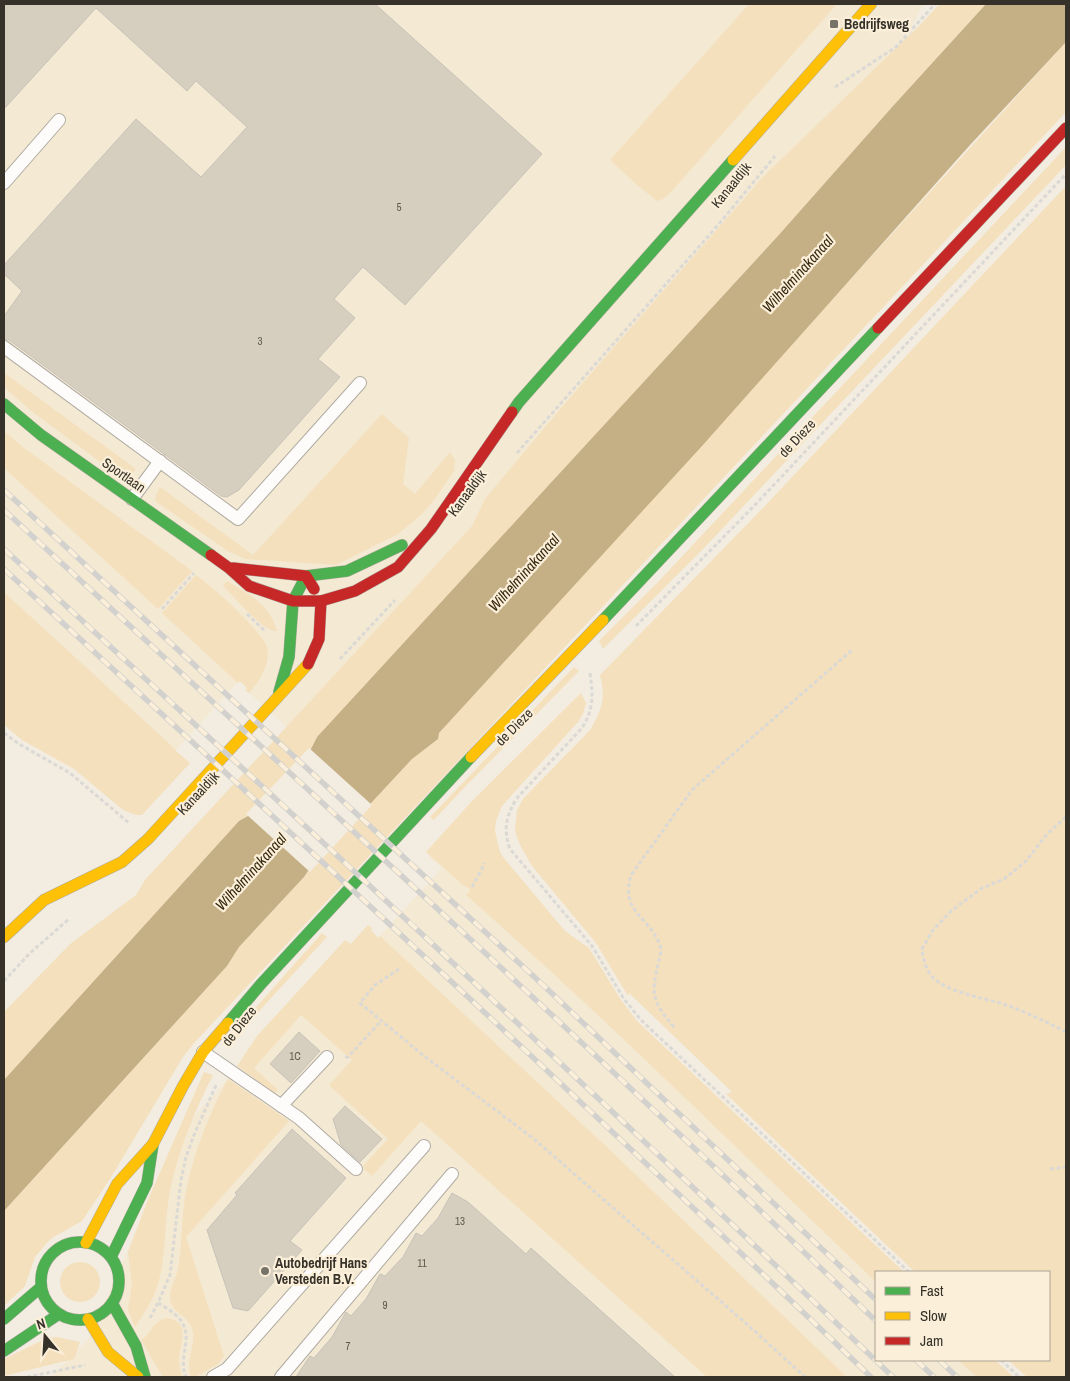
<svg xmlns="http://www.w3.org/2000/svg" width="1070" height="1381" font-family="'Archivo Narrow',sans-serif">
<style>
.built{fill:#f4e9d3}
.green{fill:#f4e0bd}
.water{fill:#c5af85}
.pier{fill:#f3ede1}
.building{fill:#d6cebe;stroke:#c8c3ba}
.lines{fill:none;stroke-linecap:round;stroke-linejoin:round}
.lane-casing{stroke:#b0aba2;stroke-width:14}
.fast-casing{stroke:#b0aba2;stroke-width:12}
.slow-casing{stroke:#b0aba2;stroke-width:12}
.jam-casing{stroke:#b0aba2;stroke-width:12}
.path{stroke:#dbd9d5;stroke-width:3;stroke-dasharray:4 2.5;stroke-linecap:butt}
.lane{stroke:#fdfcfa;stroke-width:12}
.fast{stroke:#4caf50;stroke-width:11}
.slow{stroke:#ffc107;stroke-width:11}
.jam{stroke:#c62828;stroke-width:11}
.rail-casing{stroke:#d2d1cd;stroke-width:5.5}
.rail{stroke:#fbefd9;stroke-width:4;stroke-dasharray:11;stroke-linecap:butt}
.poi-dot{fill:#787369;stroke:#fbefd9;stroke-width:2}
.labels{text-anchor:middle;stroke-width:4.5;stroke-linejoin:round;paint-order:stroke}
.number-label{font-size:11px;fill:#5e594e}
.poi-label{font-size:14px;font-weight:bold;fill:#363229;stroke:#fbefd9;text-anchor:start}
.street-label{font-size:14px;fill:#363229;stroke:#fbefd9}
.water-label{font-size:15px;font-style:italic;fill:#35280f;stroke:#fbefd9}
</style>
<rect width="100%" height="100%" fill="#f3ede1"/>
<g class="built">
<polygon points="4,4 923,4 847,157 777,237 317,737 311,749 246,690 247,688 239,681 176,750 4,592"/>
<polygon points="441,842 573,975 876,1272 876,1360 987,1360 1004,1377 51,1377 88,1339 184,1127 368,925 372,928 371,930 378,938 380,936 442,868 429,857"/>
</g>
<g class="green">
<polygon points="749,4 837,4 672,191 663,199 657,201 636,184 610,160"/>
<polygon points="939,4 986,4 893,106 777,237 317,737 311,749 248,816 239,821 4,1080 4,1012 70,944 136,895 145,880 472,526 485,499 567,401 763,177 923,22"/>
<polygon points="1066,42 1066,112 195,1042 183,1057 110,1179 82,1221 52,1238 46,1244 35,1257 25,1286 4,1306 4,1211 227,966 239,947 304,877 308,871 412,759 437,739 439,733"/>
<polygon points="1066,147 1066,165 703,549 603,649 599,641 658,582"/>
<path d="M1066 186V1377H1027L1008 1360H1049V1272H915L726 1094 732 1092 629 993 628 996 596 943 532 866 521 847 516 835 515 828 517 810 523 799 590 730C602 710 606 698 600 675L761 510Z"/>
<polygon points="4,373 136,469 129,478 125,480 34,413 4,387"/>
<polygon points="382,414 409,438 403,484 415,494 450,452 455,460 454,471 434,500 422,514 398,534 336,565 245,559 228,551 155,501 156,495 160,487 253,555"/>
<polygon points="4,431 24,448 192,571 158,609 4,468"/>
<path d="M196 575C211 585 263 632 267 647 271 663 259 682 249 693L245 690 247 688 240 681 238 683 162 613Z"/>
<path d="M227 581C250 595 269 603 277 631 264 633 234 596 223 586Z"/>
<polygon points="4,592 161,736 176,750 176,751 190,763 142,815 136,815 123,810 74,769 22,740 4,725"/>
<polygon points="574,667 579,671 462,790 434,820 430,817"/>
<path d="M581 693 586 703 583 714 578 722 502 806 496 821 495 831 500 852 503 857 565 931 589 948 621 1000 638 1022 904 1272H876V1282C740 1152 607 1019 466 895L470 891 469 888 463 885 426 852 472 801Z"/>
<polygon points="368,925 372,928 371,930 378,938 380,936 610,1150 847,1377 707,1377 421,1121 372,1176 364,1169 364,1165 388,1139 329,1085 352,1060 301,1015 254,1068 278,1090 275,1093 237,1066 257,1036 345,940 351,944"/>
<polygon points="322,933 327,937 251,1020 229,1049 225,1042"/>
<path d="M204 1072 213 1075C196 1109 180 1145 172 1182 163 1216 168 1253 157 1287 152 1302 143 1315 135 1327L128 1310 132 1284 128 1252 147 1202Z"/>
<path d="M228 1079 289 1121 186 1237 224 1356 218 1364 195 1377H191C185 1360 195 1348 193 1332 190 1315 171 1313 170 1299 169 1290 176 1278 178 1269 182 1248 181 1226 184 1205 190 1161 207 1118 228 1079Z"/>
<circle cx="80" cy="1282" r="20"/>
<path d="M166 1318C191 1321 181 1342 179 1357 179 1364 180 1371 182 1377H163L141 1340C153 1333 150 1323 166 1318Z"/>
<polygon points="57,1337 80,1342 74,1359 4,1376 4,1359 47,1338"/>
<polygon points="958,1360 995,1360 1014,1377 977,1377"/>
</g>
<polygon class="water" points="986,4 1066,4 1066,42 970,145 702,446 439,733 438,739 412,759 308,871 304,877 239,947 227,966 4,1211 4,1080 239,821 248,816 311,749 317,737 777,237 893,106"/>
<polygon class="pier" points="309,748 372,805 310,872 246,814"/>
<g class="building">
<polygon points="4,4 375,4 542,154 405,305 363,267 334,299 355,318 318,359 340,377 239,490 227,497 221,496 9,340 4,339 4,316 22,291 4,274 4,265 136,119 201,177 247,127 196,81 187,91 96,8 4,109"/>
<polygon points="299,1032 320,1051 291,1083 270,1064"/>
<polygon points="345,1106 382,1139 360,1162 341,1145 333,1119"/>
<polygon points="292,1129 346,1178 290,1241 302,1250 248,1311 233,1308 207,1230 237,1195 235,1193"/>
<polygon points="452,1193 468,1202 526,1254 531,1248 675,1377 296,1377 310,1356 314,1358 332,1337 346,1312 351,1316 366,1299 380,1274 385,1276 403,1257 416,1233 422,1236 438,1218"/>
</g>
<g class="lines">
<defs>
<g id="lane">
<polyline points="4,183 59,120"/>
<polyline points="4,347 238,519 360,383"/>
<polyline points="132,499 160,461"/>
<polyline points="203,1052 299,1118 356,1169"/>
<polyline points="281,1106 327,1057"/>
<polyline points="213,1377 227,1369 424,1146"/>
<polyline points="281,1377 452,1174"/>
</g>
<g id="fast">
<polyline points="4,404 41,435 211,555"/>
<polyline points="512,412 519,402 733,160"/>
<polyline points="603,620 878,328"/>
<polyline points="279,692 289,657 293,601 306,576 347,571 402,545"/>
<polyline points="228,1023 261,984 471,757"/>
<circle cx="80" cy="1281" r="39"/>
<polyline points="111,1257 147,1183 153,1144"/>
<polyline points="112,1303 136,1346 145,1377"/>
<polyline points="4,1319 41,1287"/>
<polyline points="4,1351 59,1314"/>
</g>
<g id="slow">
<polyline points="733,160 871,4"/>
<polyline points="471,757 603,620"/>
<polyline points="4,937 44,900 122,862 148,839 308,664"/>
<polyline points="86,1243 117,1184 153,1144 183,1086 203,1052 228,1023"/>
<polyline points="88,1319 108,1352 138,1377"/>
</g>
<g id="jam">
<polyline points="878,328 1066,128"/>
<polyline points="211,555 229,568 249,586 293,601 321,601"/>
<polyline points="233,568 306,576 314,589"/>
<polyline points="308,664 319,639 321,601 355,591 398,567 431,529 512,412"/>
</g>
</defs>
<use href="#lane" class="lane-casing"/>
<use href="#fast" class="fast-casing"/>
<use href="#slow" class="slow-casing"/>
<use href="#jam" class="jam-casing"/>
<g class="path">
<polyline points="835,87 896,47 935,4"/>
<polyline points="517,453 719,224 775,156"/>
<polyline points="162,609 194,573"/>
<polyline points="247,614 266,632"/>
<polyline points="636,626 755,505 1066,174"/>
<polyline points="340,659 395,600"/>
<path d="M590 673C593 695 594 709 582 728L516 799C506 818 503 828 510 849L592 946 624 999 641 1020 909 1272"/>
<polyline points="4,733 19,744 70,773 129,823"/>
<path d="M1066 817 1048 833 1026 861 1004 879 982 888 951 911 933 930 922 949C923 957 925 967 930 974 941 991 984 998 1003 1004 1025 1011 1046 1022 1066 1032"/>
<polyline points="472,887 485,863"/>
<polyline points="399,969 375,985 360,1003 424,1056 534,1139 749,1326 805,1377"/>
<polyline points="4,981 30,953 69,919"/>
<path d="M674 1027C651 1000 651 994 659 960 660 955 662 950 660 945 649 916 620 913 631 875L692 790 852 650"/>
<polyline points="345,1057 348,1057 381,1021"/>
<polyline points="1050,1169 1066,1167"/>
<path d="M158 1303C165 1307 173 1312 178 1317 196 1336 177 1355 186 1377"/>
<polyline points="150,1318 158,1303 170,1275 181,1180 186,1157 194,1135 217,1083"/>
<polyline points="1001,1360 1019,1377"/>
<polyline points="27,1377 85,1365"/>
</g>
<use href="#lane" class="lane"/>
<use href="#fast" class="fast"/>
<use href="#slow" class="slow"/>
<use href="#jam" class="jam"/>
<defs>
<g id="rail">
<polyline points="4,490 543,985 876,1300"/>
<path d="M4 510C296 779 590 1046 876 1321"/>
<path d="M4 549C302 822 600 1097 893 1377"/>
<path d="M4 569C295 836 586 1104 871 1377"/>
<polyline points="916,1360 934,1377"/>
<polyline points="939,1360 957,1377"/>
</g>
</defs>
<use href="#rail" class="rail-casing"/>
<use href="#rail" class="rail"/>
</g>
<g class="poi-dot">
<rect x="829" y="19" width="10" height="10" rx="2.5"/>
<circle cx="265" cy="1271" r="5"/>
</g>
<g class="labels">
<g class="number-label">
<text x="399" y="211">5</text>
<text x="260" y="345">3</text>
<text x="295" y="1060">1C</text>
<text x="460" y="1225">13</text>
<text x="422" y="1267">11</text>
<text x="385" y="1309">9</text>
<text x="348" y="1350">7</text>
</g>
<g class="poi-label">
<text x="844" y="29">Bedrijfsweg</text>
<text x="275" y="1268">Autobedrijf Hans<tspan x="275" dy="16">Versteden B.V.</tspan></text>
</g>
<g class="street-label">
<text transform="translate(731 185) rotate(-51)" y="5">Kanaaldijk</text>
<text transform="translate(797 438) rotate(-47)" y="5">de Dieze</text>
<text transform="translate(124 475) rotate(35)" y="5">Sportlaan</text>
<text transform="translate(467 493) rotate(-54)" y="5">Kanaaldijk</text>
<text transform="translate(514 727) rotate(-45)" y="5">de Dieze</text>
<text transform="translate(198 793) rotate(-47)" y="5">Kanaaldijk</text>
<text transform="translate(239 1026) rotate(-52)" y="5">de Dieze</text>
</g>
<g class="water-label">
<text transform="translate(798 274) rotate(-48)" y="5">Wilhelminakanaal</text>
<text transform="translate(524 573) rotate(-48)" y="5">Wilhelminakanaal</text>
<text transform="translate(251 872) rotate(-48)" y="5">Wilhelminakanaal</text>
</g>
</g>
<rect width="1070" height="1381" fill="none" stroke="#363229" stroke-width="10"/>
<rect x="875" y="1271" width="175" height="90" fill="#fbefd9" stroke="#aca393"/>
<rect x="885" y="1287" width="25" height="8" fill="#4caf50" stroke="#aca393"/>
<text x="920" y="1296" font-size="15" fill="#363229">Fast</text>
<rect x="885" y="1312" width="25" height="8" fill="#ffc107" stroke="#aca393"/>
<text x="920" y="1321" font-size="15" fill="#363229">Slow</text>
<rect x="885" y="1337" width="25" height="8" fill="#c62828" stroke="#aca393"/>
<text x="920" y="1346" font-size="15" fill="#363229">Jam</text>
<g transform="translate(45 1336) rotate(342)" stroke="#fbefd9" stroke-width="4" paint-order="stroke">
<path d="M0-4L9 19L0 12L-9 19Z" fill="#363229"/>
<text y="-8" font-size="14" font-weight="bold" text-anchor="middle" fill="#363229">N</text>
</g>
</svg>
